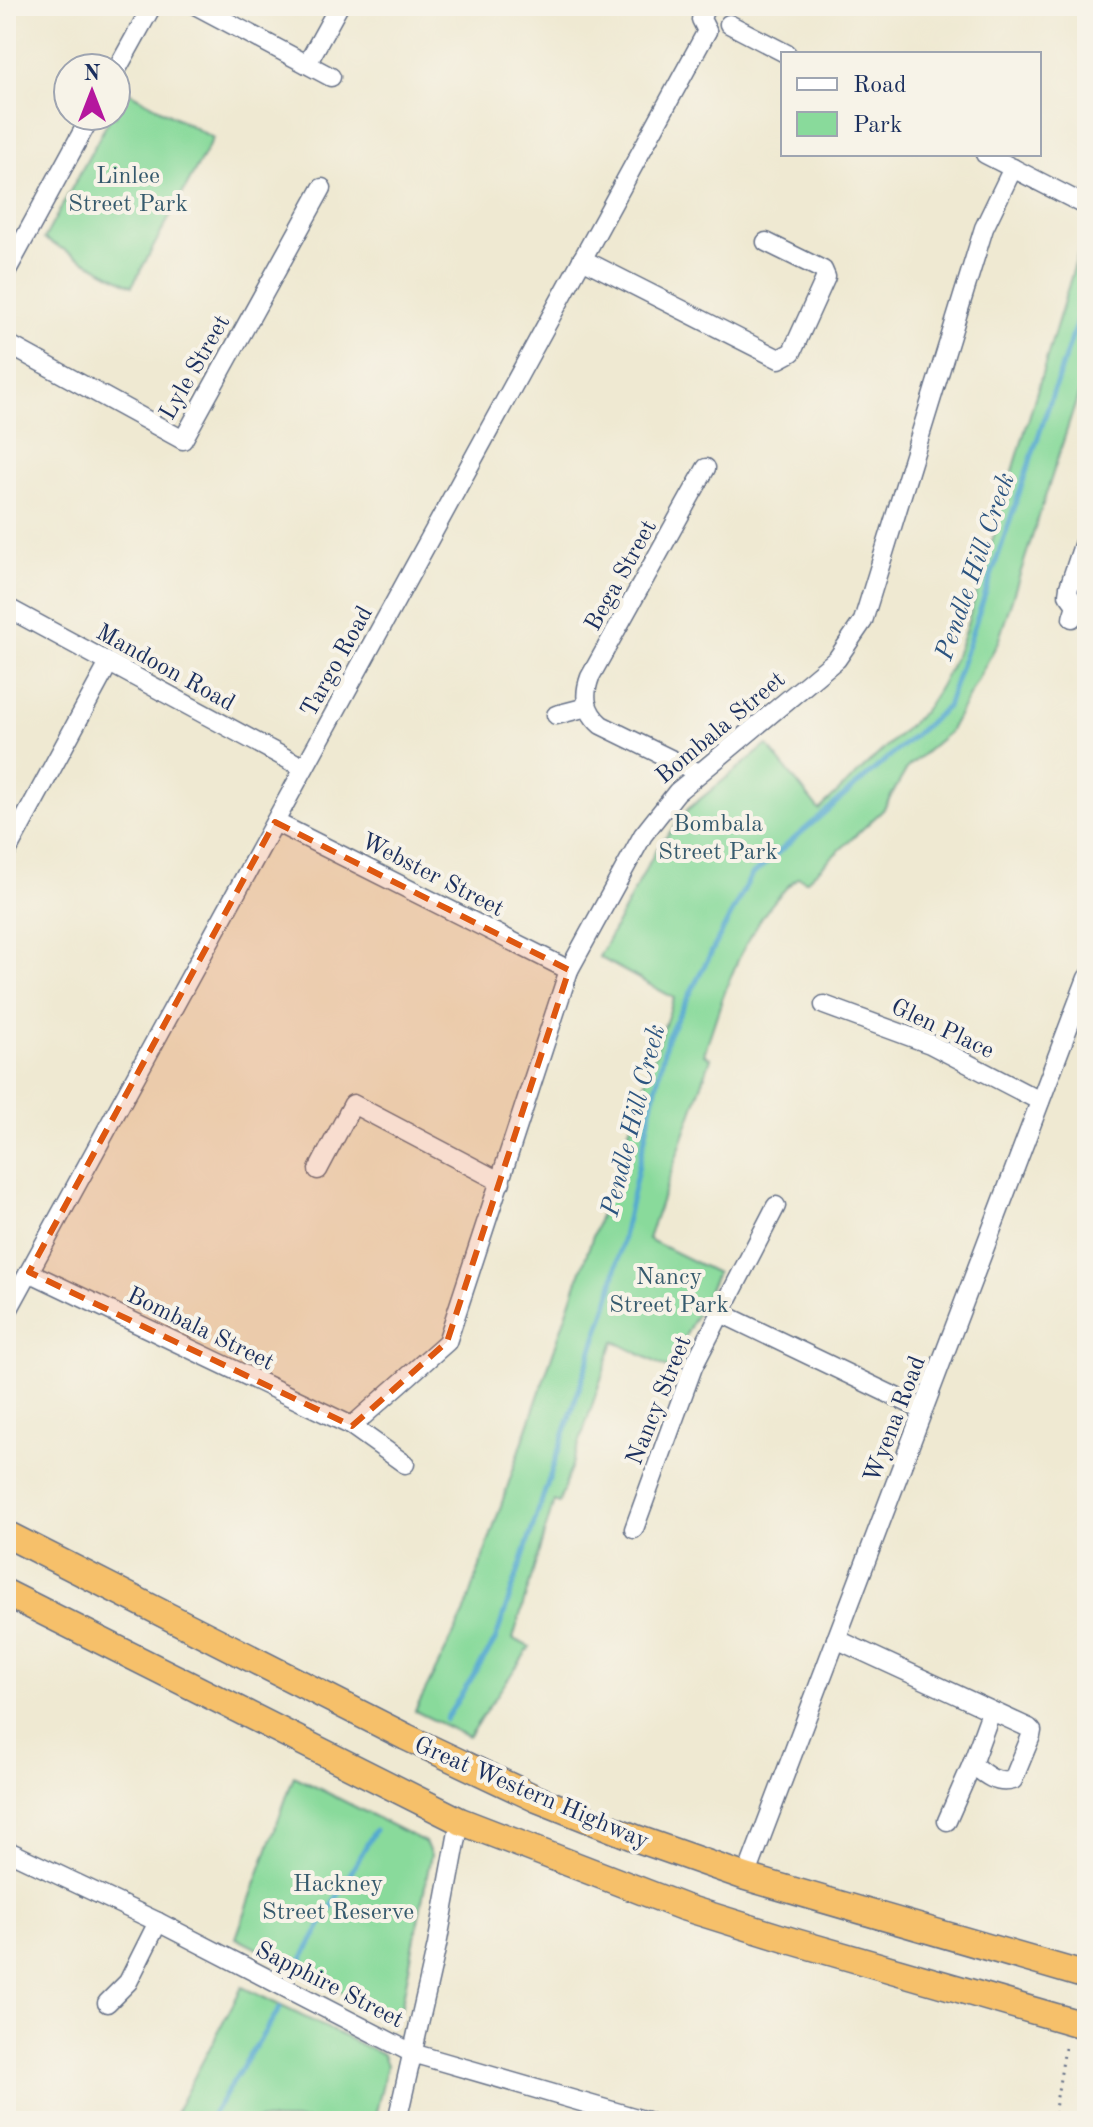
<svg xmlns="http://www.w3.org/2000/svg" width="1093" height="2127" font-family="'Old Standard TT',serif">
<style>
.green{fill:#89da9b;stroke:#52847c;stroke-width:2}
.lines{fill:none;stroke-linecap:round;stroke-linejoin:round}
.stream{stroke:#53a9d0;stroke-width:5}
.minor-casing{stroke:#657087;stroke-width:21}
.highway-casing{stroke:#657087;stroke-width:29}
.path{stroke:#657087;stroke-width:3;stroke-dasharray:2 6;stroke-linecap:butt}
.minor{stroke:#fff;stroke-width:18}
.highway{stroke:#f6c06b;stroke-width:26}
.marked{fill:#de5710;fill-opacity:0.2;stroke:#de5710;stroke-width:6;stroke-dasharray:16 10;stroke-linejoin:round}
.labels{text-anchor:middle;stroke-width:8;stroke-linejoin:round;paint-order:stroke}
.park-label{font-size:24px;fill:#365a6d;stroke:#f7f3e8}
.street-label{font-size:24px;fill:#1b2f5e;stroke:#f7f3e8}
.water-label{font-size:26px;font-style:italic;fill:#2c5480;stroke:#f7f3e8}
</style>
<rect width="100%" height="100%" fill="#f7f3e8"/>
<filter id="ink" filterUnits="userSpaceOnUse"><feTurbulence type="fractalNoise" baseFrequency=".0125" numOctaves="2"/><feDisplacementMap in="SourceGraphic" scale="16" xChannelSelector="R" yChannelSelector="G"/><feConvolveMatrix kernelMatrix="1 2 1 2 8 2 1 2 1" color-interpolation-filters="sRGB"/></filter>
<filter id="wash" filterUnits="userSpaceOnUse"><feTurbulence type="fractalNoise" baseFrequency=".006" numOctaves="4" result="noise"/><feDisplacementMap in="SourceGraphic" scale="32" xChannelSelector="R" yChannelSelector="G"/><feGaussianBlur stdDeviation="1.8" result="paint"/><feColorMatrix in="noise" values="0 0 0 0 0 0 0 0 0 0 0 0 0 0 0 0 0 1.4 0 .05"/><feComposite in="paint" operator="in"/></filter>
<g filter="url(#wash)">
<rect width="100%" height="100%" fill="#efe9d2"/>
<g class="green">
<polygon points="125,90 213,138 132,286 44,239 111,116 116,116 116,107"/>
<path d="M1084 234 1087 235V368L998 642 949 732 908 767 883 810 806 881 798 877C744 923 725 990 704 1054L711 1058 648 1239 717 1273 686 1335 673 1371 614 1341 559 1503 554 1501 513 1639 530 1647 468 1737 415 1711 464 1614 674 998 599 957 656 850 688 809 767 745 819 810 923 712C943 685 956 659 966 628Z"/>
<polygon points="294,1776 425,1842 431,1855 401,2009 386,2015 236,1938"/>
<polygon points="242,1987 383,2055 387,2065 374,2121 172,2119"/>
</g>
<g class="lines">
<g class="stream">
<polyline points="446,1719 495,1641 610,1296 667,1038 751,876 947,707 1087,292"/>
<polyline points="301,1961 375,1830"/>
<polyline points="208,2121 280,2008"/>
</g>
</g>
</g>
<g filter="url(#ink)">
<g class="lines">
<defs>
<g id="minor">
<polyline points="197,6 331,77"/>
<polyline points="729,24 787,54"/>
<polyline points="707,31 701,19 704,10 709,6"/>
<polyline points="307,64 339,6"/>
<polyline points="116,71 152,6"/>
<polyline points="985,154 1087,206"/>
<polyline points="582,259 779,359 792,352 826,277 823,270 766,242"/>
<polyline points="6,272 91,116"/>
<polyline points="6,343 183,440 322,188"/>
<polyline points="6,607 304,768"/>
<polyline points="1072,618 1076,605 1068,594 1069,587 1087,533"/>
<polyline points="556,715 587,707"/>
<path d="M699 773 601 725C585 711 583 696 590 677L706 468"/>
<polyline points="275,822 569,970"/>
<polyline points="6,853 109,663"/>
<polyline points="824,1005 930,1044 1040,1101"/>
<polyline points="318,1170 353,1104 501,1182"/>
<polyline points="29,1272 352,1426 405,1464"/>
<polyline points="721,1313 923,1410"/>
<polyline points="6,1314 707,31"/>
<polyline points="352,1426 447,1342 569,970 643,835 677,792 837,659 863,621 984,228 1013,168"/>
<polyline points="634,1529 693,1367 776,1206"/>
<path d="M836 1639 1029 1728 1032 1731 1031 1736 1013 1780C996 1785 984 1774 972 1764L991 1712"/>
<polyline points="947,1821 972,1764"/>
<polyline points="6,1850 158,1922 412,2053 647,2121"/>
<polyline points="746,1877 1087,978"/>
<polyline points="107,2003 128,1982 158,1922"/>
<polyline points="397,2121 437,1945 460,1821"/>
</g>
<g id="highway">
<polyline points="6,1534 406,1737 537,1799 638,1839 746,1877 1087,1976"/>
<polyline points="6,1593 460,1821 683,1907 792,1941 1087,2026"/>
</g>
</defs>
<use href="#minor" class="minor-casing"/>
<use href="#highway" class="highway-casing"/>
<polyline class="path" points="1053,2121 1066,2042"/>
<use href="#minor" class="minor"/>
<use href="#highway" class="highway"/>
</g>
</g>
<path class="marked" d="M275 822 569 970 447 1342 352 1426 29 1272Z"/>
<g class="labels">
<g class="park-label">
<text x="128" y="183">Linlee<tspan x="128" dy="28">Street Park</tspan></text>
<text x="718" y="831">Bombala<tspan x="718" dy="28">Street Park</tspan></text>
<text x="669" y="1284">Nancy<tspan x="669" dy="28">Street Park</tspan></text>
<text x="338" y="1891">Hackney<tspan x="338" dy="28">Street Reserve</tspan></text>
</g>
<g class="street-label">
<text transform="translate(194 367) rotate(-60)" y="8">Lyle Street</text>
<text transform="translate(620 575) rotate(-61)" y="8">Bega Street</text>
<text transform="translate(336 661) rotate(-61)" y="8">Targo Road</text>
<text transform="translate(166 667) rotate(29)" y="8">Mandoon Road</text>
<text transform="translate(720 727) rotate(-40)" y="8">Bombala Street</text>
<text transform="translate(433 874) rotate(27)" y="8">Webster Street</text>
<text transform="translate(943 1028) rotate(25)" y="8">Glen Place</text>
<text transform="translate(201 1328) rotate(26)" y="8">Bombala Street</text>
<text transform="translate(658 1400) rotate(-68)" y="8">Nancy Street</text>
<text transform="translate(894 1419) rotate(-69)" y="8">Wyena Road</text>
<text transform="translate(532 1792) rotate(23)" y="8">Great Western Highway</text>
<text transform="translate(330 1984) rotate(27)" y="8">Sapphire Street</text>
</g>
<g class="water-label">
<text transform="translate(974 566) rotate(-71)" y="9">Pendle Hill Creek</text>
<text transform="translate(632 1120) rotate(-76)" y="9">Pendle Hill Creek</text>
</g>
</g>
<rect width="1093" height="2127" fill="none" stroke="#f7f3e8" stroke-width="32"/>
<rect x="781" y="52" width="260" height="104" fill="#f7f3e8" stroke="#9fa5b1" stroke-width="2"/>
<rect x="797" y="78" width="40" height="12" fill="#ffffff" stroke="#9fa5b1" stroke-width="2"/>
<text x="853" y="92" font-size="24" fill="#1b2f5e">Road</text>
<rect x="797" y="112" width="40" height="24" fill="#89da9b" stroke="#9fa5b1" stroke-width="2"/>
<text x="853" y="132" font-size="24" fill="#1b2f5e">Park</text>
<g transform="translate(92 92)"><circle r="38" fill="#f7f3e8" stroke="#9fa5b1" stroke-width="2"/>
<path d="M0-6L14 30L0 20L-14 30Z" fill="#b5179e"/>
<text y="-12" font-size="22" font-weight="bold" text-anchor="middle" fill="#1b2f5e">N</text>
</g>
</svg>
